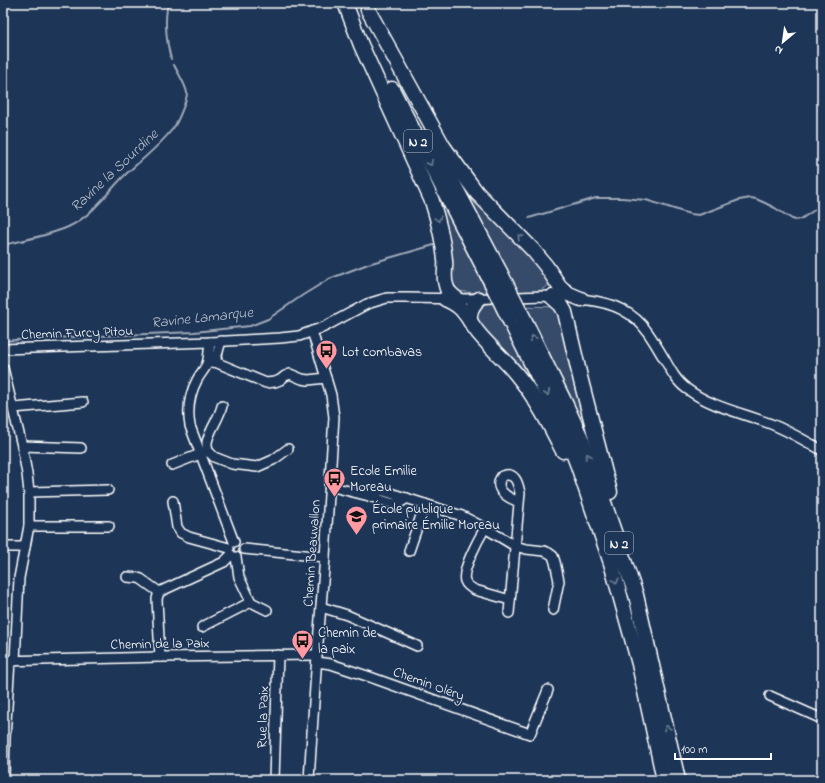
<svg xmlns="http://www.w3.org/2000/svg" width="825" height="783" font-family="'Indie Flower',sans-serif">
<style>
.green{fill:#364b69;stroke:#9aa5b4}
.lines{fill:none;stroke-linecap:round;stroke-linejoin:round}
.stream{stroke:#a0aab8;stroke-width:2}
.minor-casing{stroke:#fff;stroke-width:12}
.highway-casing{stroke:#fff;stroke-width:17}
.minor{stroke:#1d3557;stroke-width:9}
.highway{stroke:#1d3557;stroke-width:14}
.highway-bridge-casing{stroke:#fff;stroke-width:17;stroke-linecap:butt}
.highway-bridge{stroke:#1d3557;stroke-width:14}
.oneway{stroke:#6c7c92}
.labels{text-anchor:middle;stroke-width:3.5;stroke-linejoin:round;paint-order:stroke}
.shield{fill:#1d3557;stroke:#bbc2cd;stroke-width:1}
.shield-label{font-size:13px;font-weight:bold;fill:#fff}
.street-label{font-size:14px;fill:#fff;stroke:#1d3557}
.poi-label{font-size:14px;fill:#fff;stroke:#1d3557;text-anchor:start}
.water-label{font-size:15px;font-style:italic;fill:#b8c0ca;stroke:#1d3557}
</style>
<rect width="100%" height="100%" fill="#1d3557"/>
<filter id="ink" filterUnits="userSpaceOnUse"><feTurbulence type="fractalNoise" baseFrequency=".025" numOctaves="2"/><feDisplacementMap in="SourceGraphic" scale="8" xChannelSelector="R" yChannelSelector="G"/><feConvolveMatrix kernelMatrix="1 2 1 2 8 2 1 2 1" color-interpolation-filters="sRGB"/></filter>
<g filter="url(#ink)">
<g class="green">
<polygon points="408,137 488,294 455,291"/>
<polygon points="458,178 533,260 548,278 549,285 538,292 516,294"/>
<path d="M493 303 545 410 481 330 475 315C481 306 483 305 493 303Z"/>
<polygon points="523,306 556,307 561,312 584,425 593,449"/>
</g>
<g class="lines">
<g class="stream">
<path d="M168 3C164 22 166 40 171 59"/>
<polyline points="529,218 596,198 622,198 646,200 690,214 699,215 739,200 751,198 756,199 765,203 775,208 792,219 796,220 801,219 822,205"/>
<path d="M3 245C25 240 47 236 68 227 92 216 106 194 124 176 141 160 160 146 174 127 178 121 187 100 187 93 186 85 178 73 174 65"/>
<polyline points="3,341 29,339 194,332 250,326 268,319 303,295 329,279 368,264 434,245"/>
</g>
<defs>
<g id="minor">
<path d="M576 299C600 300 625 306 642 325 651 335 658 349 665 360 671 371 677 382 687 389 711 407 743 413 771 424 789 431 805 441 822 450"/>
<path d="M210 342C209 349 209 357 207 364 205 369 200 374 197 380 189 395 187 409 190 426L234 542"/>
<polyline points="3,349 210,342 280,338 299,336 324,327 367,304 380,300 387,298 406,298 467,299 544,296 557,298"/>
<polyline points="215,362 221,341"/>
<polyline points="207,364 215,362 266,383 275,382 280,380 285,376 290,374 302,379 308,380 326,378"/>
<polyline points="3,368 22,446 27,474 29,492 29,526 19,578 15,661"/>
<polyline points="13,408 83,402"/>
<polyline points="22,446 81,448"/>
<polyline points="208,451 214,457 232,464 257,467 273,460 288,449"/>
<path d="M172 465 208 451C207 448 207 445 207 442 210 429 219 419 222 406"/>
<polyline points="329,486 369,496 390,503 396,504 401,502 407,498"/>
<polyline points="29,492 108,490"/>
<path d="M369 496C373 491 378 490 384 491L462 516 485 528 515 546 526 549 544 551 549 553 553 556 555 562 559 581 553 610"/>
<polyline points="173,501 177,527 181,533 189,537 229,548"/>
<polyline points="29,526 109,526"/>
<path d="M485 528C479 538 461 571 465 581 467 586 471 588 475 590L510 600"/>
<polyline points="3,547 25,547"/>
<polyline points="244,549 325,557"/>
<polyline points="409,551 425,504"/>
<polyline points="236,557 239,577 251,602 267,610"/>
<polyline points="127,577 138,578 141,579 159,592 157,599 160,657"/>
<polyline points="159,592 224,562 231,555"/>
<polyline points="321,607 347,615 417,646"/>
<path d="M509 613 520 493C518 483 515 471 502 476 492 489 508 498 519 502"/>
<polyline points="202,627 251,602"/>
<polyline points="3,661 160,657 317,655"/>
<polyline points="317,662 331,664 370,677 530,734 548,690"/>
<polyline points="770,696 822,719"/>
<polyline points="4,780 5,737 10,661"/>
<polyline points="274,780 278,655"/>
<polyline points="309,780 317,655 325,557 334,417 331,395 312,331"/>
</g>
<g id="highway">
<path d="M345 3 361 45 432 201C438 220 443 239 445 260 446 268 443 277 446 285 447 292 452 295 457 299"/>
<polyline points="368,10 443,146 466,178 477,193 533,250 546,266 560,287 569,294 581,299"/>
<polyline points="392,89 489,278"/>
<polyline points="433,145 500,272"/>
<polyline points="552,297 561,305 565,312 581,381 610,492"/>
<path d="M445 299C466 307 467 320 480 335 492 349 506 361 517 375 536 398 550 425 563 451"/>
<polyline points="524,319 566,405 581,438 591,465 636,595 678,780"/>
<path d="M470 321C469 312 472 305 479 299"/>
<polyline points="510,321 555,410 568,440 578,466 611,563 639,664 664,780"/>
</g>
</defs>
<use href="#minor" class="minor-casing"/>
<use href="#highway" class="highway-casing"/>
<use href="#minor" class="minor"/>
<use href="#highway" class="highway"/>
<defs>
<g id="highway-bridge">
<polyline points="500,272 524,319"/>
<polyline points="489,278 510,321"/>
</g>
</defs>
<use href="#highway-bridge" class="highway-bridge-casing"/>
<use href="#highway-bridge" class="highway-bridge"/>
</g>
<defs><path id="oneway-chevron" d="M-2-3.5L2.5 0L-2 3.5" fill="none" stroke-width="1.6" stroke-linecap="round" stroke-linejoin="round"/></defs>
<g class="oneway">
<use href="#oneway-chevron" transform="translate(430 163) rotate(63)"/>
<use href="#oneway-chevron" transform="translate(438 219) rotate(75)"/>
<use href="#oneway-chevron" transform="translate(520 237) rotate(-134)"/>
<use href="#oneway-chevron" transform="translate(533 338) rotate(-116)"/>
<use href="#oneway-chevron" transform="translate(547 393) rotate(64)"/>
<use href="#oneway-chevron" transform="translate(588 456) rotate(-112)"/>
<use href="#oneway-chevron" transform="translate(616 581) rotate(75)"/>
<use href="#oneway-chevron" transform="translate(667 728) rotate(-103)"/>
</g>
</g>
<defs>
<symbol id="bus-pin" viewBox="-11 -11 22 30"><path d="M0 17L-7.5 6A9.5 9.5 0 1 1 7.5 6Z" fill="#ff9aa2" stroke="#1d3557"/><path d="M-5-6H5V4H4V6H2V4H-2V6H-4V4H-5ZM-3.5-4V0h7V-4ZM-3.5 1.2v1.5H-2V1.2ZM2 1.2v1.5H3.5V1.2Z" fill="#111"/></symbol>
<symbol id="school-pin" viewBox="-11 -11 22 30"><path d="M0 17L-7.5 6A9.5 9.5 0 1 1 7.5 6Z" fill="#ff9aa2" stroke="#1d3557"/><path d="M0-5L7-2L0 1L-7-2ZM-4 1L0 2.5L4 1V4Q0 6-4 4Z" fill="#111"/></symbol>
</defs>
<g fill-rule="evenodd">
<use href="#bus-pin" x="314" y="338" width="25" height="34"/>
<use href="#bus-pin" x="322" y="466" width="25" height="34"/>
<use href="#school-pin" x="344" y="504" width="25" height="34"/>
<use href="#bus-pin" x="290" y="628" width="25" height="34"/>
</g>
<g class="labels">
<g class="shield">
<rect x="404" y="130" width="28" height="22" rx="3"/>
<rect x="605" y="532" width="28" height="22" rx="3"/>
</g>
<g class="shield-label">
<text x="418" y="146">N 2</text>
<text x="619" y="548">N 2</text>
</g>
<g class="street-label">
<text transform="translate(77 332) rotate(-2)" y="5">Chemin Furcy Pitou</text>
<text transform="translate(311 553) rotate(-86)" y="5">Chemin Beauvallon</text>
<text transform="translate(160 643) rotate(-1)" y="5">Chemin de la Paix</text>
<text transform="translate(429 683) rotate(20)" y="5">Chemin Oléry</text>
<text transform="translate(262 717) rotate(-88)" y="5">Rue la Paix</text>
</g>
<g class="poi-label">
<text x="342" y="356">Lot combavas</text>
<text x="350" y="475">Ecole Emilie<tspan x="350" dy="16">Moreau</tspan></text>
<text x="372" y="513">École publique<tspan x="372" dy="16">primaire Émilie Moreau</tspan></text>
<text x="318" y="637">Chemin de<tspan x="318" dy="16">la paix</tspan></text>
</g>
<g class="water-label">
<text transform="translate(114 170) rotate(-43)" y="5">Ravine la Sourdine</text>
<text transform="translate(202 317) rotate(-6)" y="5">Ravine Lamarque</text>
</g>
</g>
<rect width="825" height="783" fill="none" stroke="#1d3557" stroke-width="16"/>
<rect x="8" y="8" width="809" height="767" fill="none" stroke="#fff" stroke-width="1.5" filter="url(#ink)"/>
<g transform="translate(783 42) rotate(209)" stroke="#1d3557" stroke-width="3" paint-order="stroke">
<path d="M0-3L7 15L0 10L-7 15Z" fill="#ffffff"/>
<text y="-6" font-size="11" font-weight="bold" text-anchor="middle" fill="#ffffff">N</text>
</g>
<path d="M675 753v6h96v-6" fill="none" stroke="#ffffff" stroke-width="2"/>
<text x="681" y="753" font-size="12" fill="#ffffff" stroke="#1d3557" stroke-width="3" paint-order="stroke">100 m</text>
</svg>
